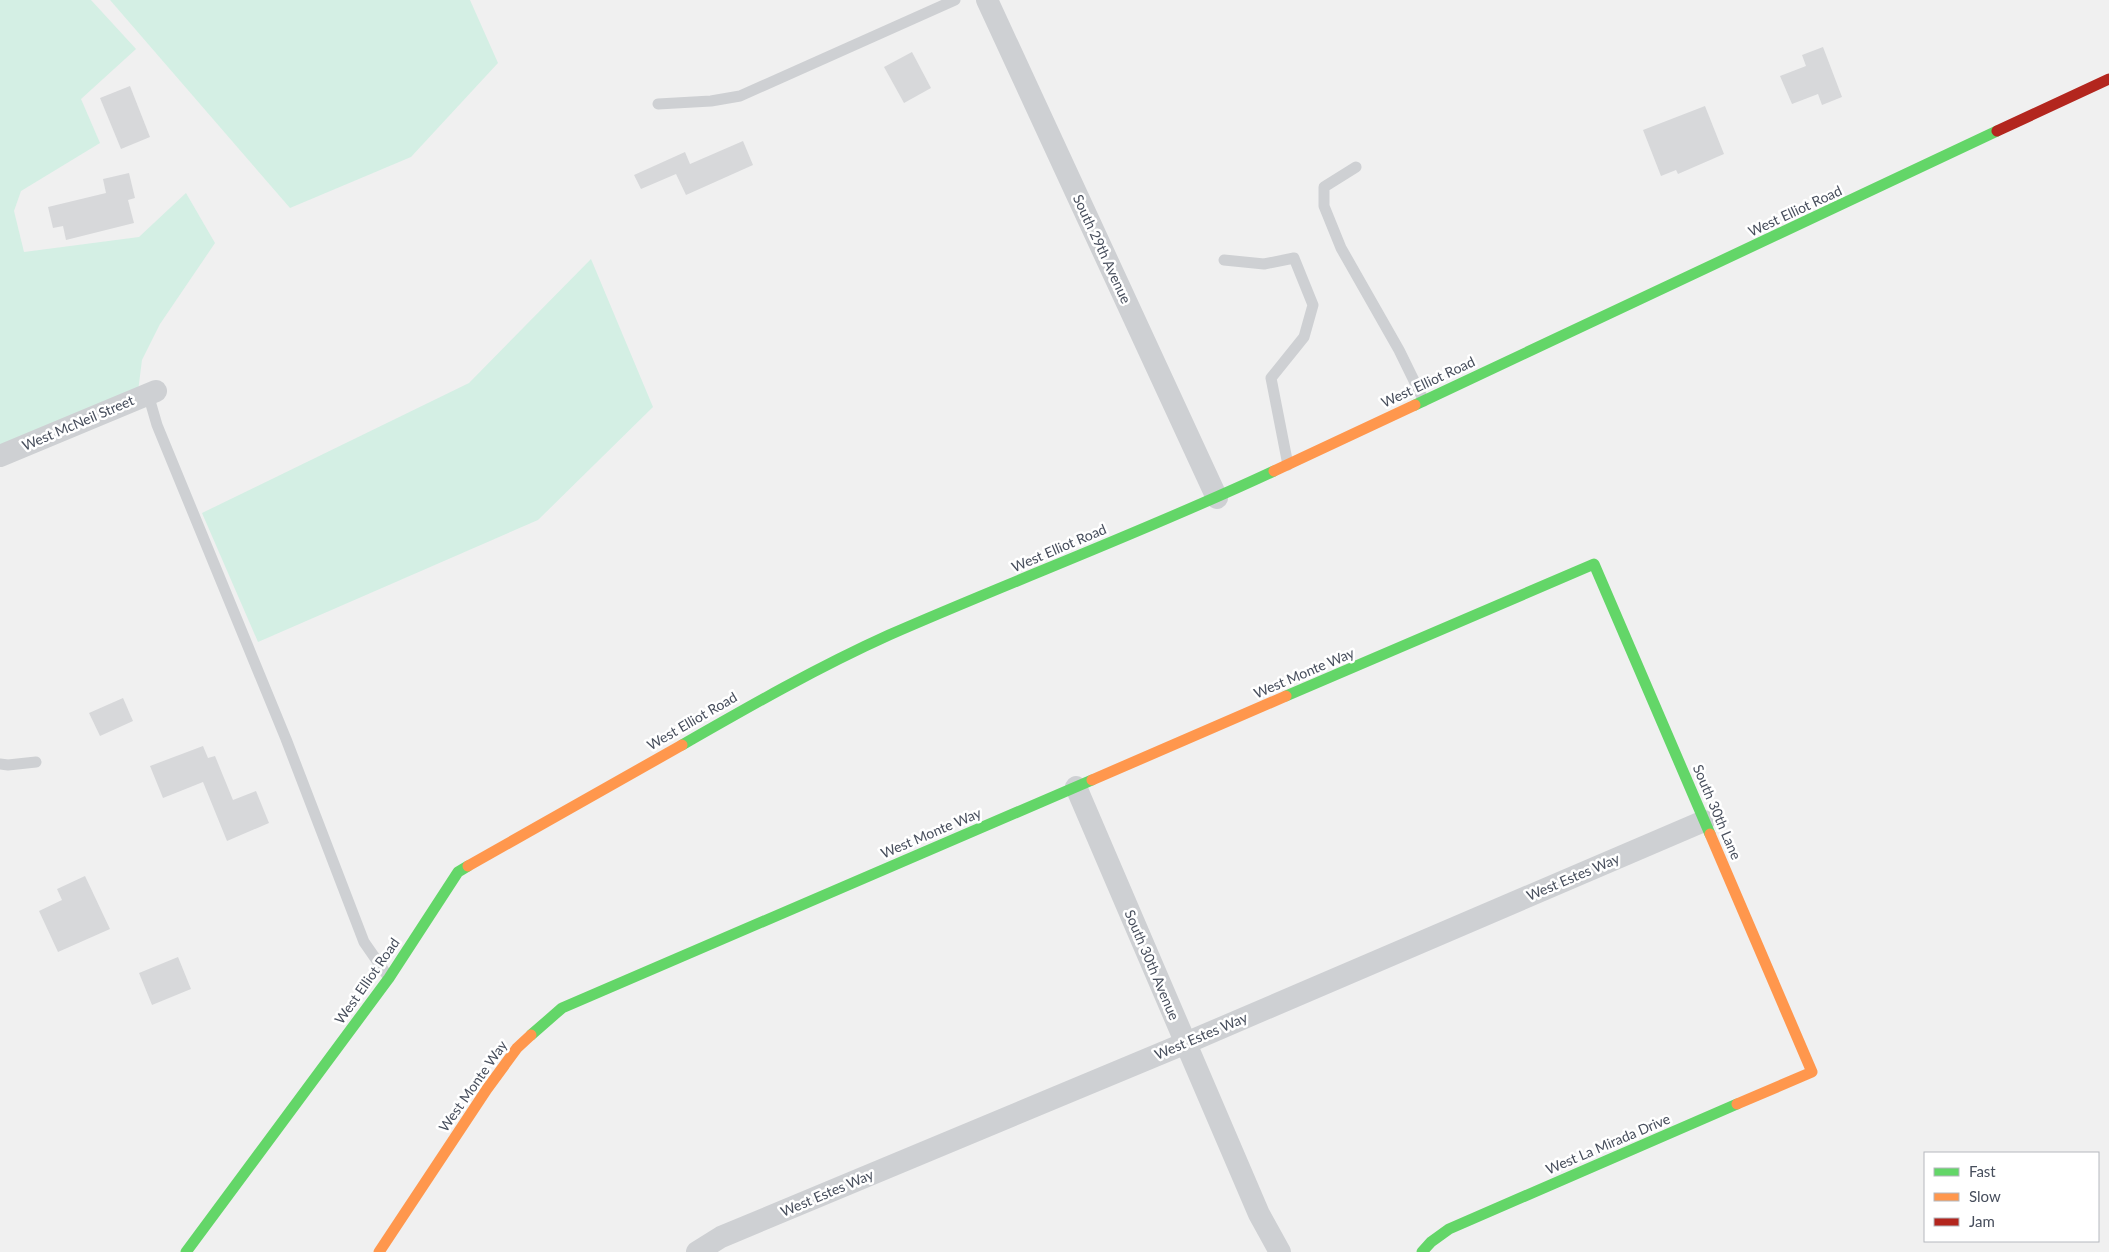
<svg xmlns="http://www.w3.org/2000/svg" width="2109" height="1252" font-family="Lato,sans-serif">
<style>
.green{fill:#d4efe4}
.building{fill:#d7d8da}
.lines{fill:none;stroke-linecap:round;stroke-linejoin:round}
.lane{stroke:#ced0d3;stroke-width:11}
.street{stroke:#ced0d3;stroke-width:22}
.fast{stroke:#63d668;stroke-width:11}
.slow{stroke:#ff974d;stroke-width:11}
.jam{stroke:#b3261e;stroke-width:11}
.labels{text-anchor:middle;stroke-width:5;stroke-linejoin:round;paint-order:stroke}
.street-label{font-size:14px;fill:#474e5c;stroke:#fff}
</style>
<rect width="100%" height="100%" fill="#f0f0f0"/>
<g class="green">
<polygon points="0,0 91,0 136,49 81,99 100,143 21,191 14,211 24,252 139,237 186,193 215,243 160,324 142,360 138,392 0,446"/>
<polygon points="110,0 470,0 498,63 411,157 290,208"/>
<polygon points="591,259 653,407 538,520 258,642 202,513 469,383"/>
</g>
<g class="building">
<polygon points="1823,47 1842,97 1822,105 1818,94 1792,104 1780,76 1806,66 1802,55"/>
<polygon points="912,52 931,88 904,103 884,67"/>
<polygon points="130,86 150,137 121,149 100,98"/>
<polygon points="1705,106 1724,154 1678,174 1676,170 1661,176 1643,130"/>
<polygon points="743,141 753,165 686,195 676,174 641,189 634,175 685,152 690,164"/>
<polygon points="129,173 135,198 128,200 134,223 66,240 63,226 53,228 48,207 106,193 103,179"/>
<polygon points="123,698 133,721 100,736 89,713"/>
<polygon points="203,746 208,758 215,756 233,800 256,791 269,823 227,841 203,782 163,798 150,766"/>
<polygon points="85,876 110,929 58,952 39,911 62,900 57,889"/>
<polygon points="178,957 191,989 152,1005 139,973"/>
</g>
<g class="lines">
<g class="lane">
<polyline points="658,104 711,101 740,96 955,0"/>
<polyline points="1356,167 1324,187 1324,206 1341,248 1399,350 1424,401"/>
<polyline points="1224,260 1264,264 1294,258 1313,305 1304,337 1271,378 1288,465"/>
<polyline points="148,394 157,425 286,739 364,942 389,978"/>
<polyline points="0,764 8,765 36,762"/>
</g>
<g class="street">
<polyline points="987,0 1217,498"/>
<polyline points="0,456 156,391"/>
<polyline points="1076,787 1259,1214 1280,1252"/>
<polyline points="697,1252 721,1237 1186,1043 1704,821"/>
</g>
<g class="fast">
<polyline points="1415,405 1997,131"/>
<polyline points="1286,696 1594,564 1710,834"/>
<path d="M682 745C750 706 818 667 889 635 1017 579 1148 530 1274 471"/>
<polyline points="531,1035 562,1008 1092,780"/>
<polyline points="186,1252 389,978 458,872 468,866"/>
<polyline points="1422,1252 1431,1242 1449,1229 1737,1104"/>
</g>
<g class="slow">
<polyline points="1274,471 1415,405"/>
<polyline points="1092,780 1286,696"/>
<polyline points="1710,834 1812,1072 1737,1104"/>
<polyline points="468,866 682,745"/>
<polyline points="379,1252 487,1089 517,1048 531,1035"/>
</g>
<polyline class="jam" points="1997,131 2109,79"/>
</g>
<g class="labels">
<g class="street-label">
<text transform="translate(1795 211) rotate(-25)" y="5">West Elliot Road</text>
<text transform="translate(1102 249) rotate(65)" y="5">South 29th Avenue</text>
<text transform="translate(1428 382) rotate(-25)" y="5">West Elliot Road</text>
<text transform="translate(78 423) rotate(-23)" y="5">West McNeil Street</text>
<text transform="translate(1059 548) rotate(-23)" y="5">West Elliot Road</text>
<text transform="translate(1304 673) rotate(-23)" y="5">West Monte Way</text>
<text transform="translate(692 721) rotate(-30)" y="5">West Elliot Road</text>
<text transform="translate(1717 812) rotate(67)" y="5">South 30th Lane</text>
<text transform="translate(931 833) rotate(-23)" y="5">West Monte Way</text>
<text transform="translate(1573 877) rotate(-23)" y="5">West Estes Way</text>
<text transform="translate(1152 965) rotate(67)" y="5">South 30th Avenue</text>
<text transform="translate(367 981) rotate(-55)" y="5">West Elliot Road</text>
<text transform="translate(1201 1036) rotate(-23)" y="5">West Estes Way</text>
<text transform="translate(473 1086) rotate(-55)" y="5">West Monte Way</text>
<text transform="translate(1608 1144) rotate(-23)" y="5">West La Mirada Drive</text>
<text transform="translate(827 1193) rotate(-23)" y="5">West Estes Way</text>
</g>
</g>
<rect x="1924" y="1152" width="175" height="90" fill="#ffffff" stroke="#b5b8be"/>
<rect x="1934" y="1168" width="25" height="8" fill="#63d668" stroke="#b5b8be"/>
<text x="1969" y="1177" font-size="15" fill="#474e5c">Fast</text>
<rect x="1934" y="1193" width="25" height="8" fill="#ff974d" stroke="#b5b8be"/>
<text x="1969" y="1202" font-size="15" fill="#474e5c">Slow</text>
<rect x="1934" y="1218" width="25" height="8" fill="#b3261e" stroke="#b5b8be"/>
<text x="1969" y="1227" font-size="15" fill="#474e5c">Jam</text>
</svg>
